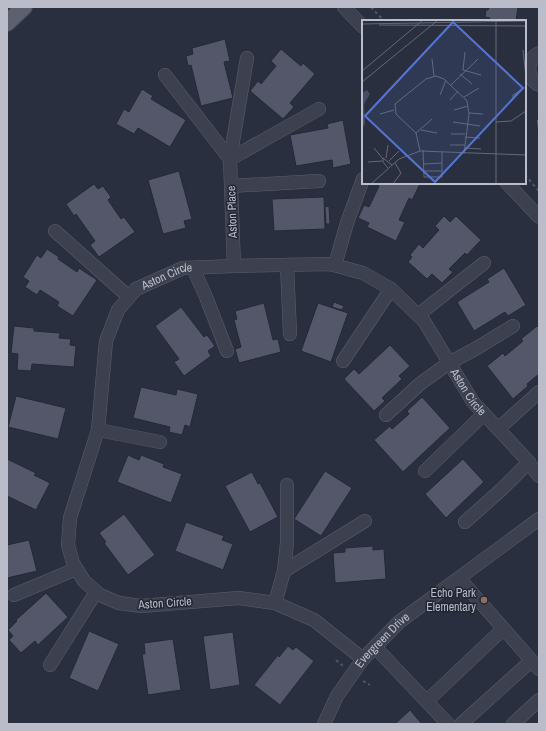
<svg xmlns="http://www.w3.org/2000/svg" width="546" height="731" font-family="'Archivo Narrow',sans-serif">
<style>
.building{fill:#535769;stroke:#242836}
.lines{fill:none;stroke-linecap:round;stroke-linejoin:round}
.minor-casing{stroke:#5b5f6c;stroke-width:14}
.major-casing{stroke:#474a58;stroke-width:18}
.path{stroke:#4c595f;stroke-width:2;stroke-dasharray:3 3;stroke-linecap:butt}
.minor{stroke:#3d414f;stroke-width:13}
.major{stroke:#5c606f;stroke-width:16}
.education-dot{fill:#8d6e63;stroke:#222634;stroke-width:1.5}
.labels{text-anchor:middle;stroke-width:3;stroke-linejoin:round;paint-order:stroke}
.street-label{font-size:12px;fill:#babdc9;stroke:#222634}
.poi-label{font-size:12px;fill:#babdc9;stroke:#222634;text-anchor:end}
.inset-road{fill:none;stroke:#646876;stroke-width:1}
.view{fill:#5475d3;fill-opacity:0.15;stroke:#5475d3;stroke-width:2}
.inset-edge{fill:none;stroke:#babdc9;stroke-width:2}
</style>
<rect width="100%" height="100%" fill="#2a2f3f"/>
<g class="building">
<polygon points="489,7 518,7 516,21 489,21 490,18 485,17 486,10 488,10"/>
<polygon points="225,39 230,61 224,62 233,98 201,106 191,65 188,66 186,56 193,54 192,48"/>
<polygon points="281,49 301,66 303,63 315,74 290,103 294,107 283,119 250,91 258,81 261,84 276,66 271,61"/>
<polygon points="142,89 153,96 151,99 186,120 170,147 138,128 134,134 116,124 124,109 129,112"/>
<polygon points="539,119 539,133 538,133 536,120"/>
<polygon points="343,120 351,164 333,168 332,160 296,166 290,135 328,128 327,124"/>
<polygon points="179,171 192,219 184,221 186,228 163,234 148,180"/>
<polygon points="373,183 417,183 420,184 412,200 409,198 399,220 405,222 396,241 367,227 369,223 358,218 364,205 369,207 379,186"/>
<polygon points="94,184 98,189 103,186 111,197 108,200 121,219 124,217 135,232 99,257 90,245 95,241 76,214 74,216 66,204"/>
<polygon points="324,197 325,229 274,231 272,199"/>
<polygon points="329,206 330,224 326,224 325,207"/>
<polygon points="444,216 450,222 456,216 481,240 467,255 465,253 449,269 453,272 442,283 432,274 427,279 408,262 412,257 410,255 419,244 423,248 439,230 435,226"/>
<polygon points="47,249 59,257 58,259 77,272 79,268 97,280 73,316 57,306 59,302 40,290 37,295 25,287 29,281 23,277 37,255 41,258"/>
<polygon points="504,268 526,305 508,316 505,312 474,331 457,302 489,282 487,279"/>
<polygon points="334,302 344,306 342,310 332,307"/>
<polygon points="264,303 273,340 278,339 281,352 239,363 235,349 241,347 234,320 237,319 235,311"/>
<polygon points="318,303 348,313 331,362 301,351"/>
<polygon points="181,307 204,337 207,335 215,346 208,351 211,356 184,376 174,362 179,359 155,326"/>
<polygon points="14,326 34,328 34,331 60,333 59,338 71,339 70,345 76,346 74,367 32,364 31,371 17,370 18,354 11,353"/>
<polygon points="537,326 539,328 539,374 527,384 528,386 513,399 487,366 503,353 505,356 523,341 521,339"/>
<polygon points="390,345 410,366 399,376 402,379 382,398 385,401 374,411 344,379 354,369 359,374"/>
<polygon points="141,387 176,395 177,389 198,394 190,427 185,425 182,435 169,432 170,427 133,418"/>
<polygon points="16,396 66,408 58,439 8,427"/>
<polygon points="422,397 450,428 403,472 374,440 390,426 392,429 409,414 407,411"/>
<polygon points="128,455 139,460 141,455 164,464 163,467 182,474 171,503 117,482"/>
<polygon points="7,459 36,473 34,475 50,483 36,510 7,496"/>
<polygon points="463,459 484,482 446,518 425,494"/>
<polygon points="325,471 352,488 321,536 294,519"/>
<polygon points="252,472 258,484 260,483 278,517 250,532 225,486"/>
<polygon points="124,514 155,555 128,575 104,543 106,542 99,533"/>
<polygon points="186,522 224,536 222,540 233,544 223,570 175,551"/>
<polygon points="29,540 37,571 7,578 7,545"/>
<polygon points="373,546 373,550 384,549 386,579 335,583 333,553 345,552 345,548"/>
<polygon points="46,593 68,617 38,645 35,641 21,653 9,640 13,636 8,630 17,621 16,620"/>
<polygon points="89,631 119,644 98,691 69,678"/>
<polygon points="233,632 240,685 210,690 203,636"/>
<polygon points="173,639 181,690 148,695 142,654 145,654 144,643"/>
<polygon points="288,646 293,650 296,647 314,661 280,705 254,685 278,655 279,657"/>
<polygon points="410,710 422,724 395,724"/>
</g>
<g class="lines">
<defs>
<g id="minor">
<polyline points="344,7 363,27"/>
<path d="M539 53C526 59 526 79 539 85"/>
<polyline points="165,75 230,159"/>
<polyline points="230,159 319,109"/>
<polyline points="507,183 539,217"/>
<polyline points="231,186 319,181"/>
<polyline points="55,231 129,297"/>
<polyline points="287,265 290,334"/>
<polyline points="335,265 347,223 363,179"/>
<polyline points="234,266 230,159 247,58"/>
<polyline points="193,268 206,297 227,351"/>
<polyline points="418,315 484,263"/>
<polyline points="343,361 391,289"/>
<polyline points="386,415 421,383 449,363 477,348 513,326"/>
<polyline points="498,429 539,392"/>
<polyline points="98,430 160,442"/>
<polyline points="425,471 484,414"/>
<polyline points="465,522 502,489 529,462"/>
<polyline points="284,571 365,521"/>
<polyline points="459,578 539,669"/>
<polyline points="14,595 76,569"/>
<polyline points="275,603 284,571 287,543 287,485"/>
<polyline points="375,647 448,724"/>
<path id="s1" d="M363 659 314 620 275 603 239 598 141 606 119 603 100 595 84 581 73 563 68 545 70 518 98 430 106 341 118 310 136 289 183 268 234 266 330 264 363 273 391 289 424 321 473 402 526 459 539 476"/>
<polyline points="50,665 96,592"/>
<polyline points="427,701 503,629"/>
<path id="s2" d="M324 724 337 696 363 659 399 622 539 519"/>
<polyline points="461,724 531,661"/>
<polyline points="513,724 539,700"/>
</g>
<polyline id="major" points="7,23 24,7"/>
</defs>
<use href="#minor" class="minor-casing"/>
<use href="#major" class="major-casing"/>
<g class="path">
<polyline points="371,7 384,21"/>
<polyline points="525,175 539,191"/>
<polyline points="336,660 343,666"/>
<polyline points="363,681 370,685"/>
</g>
<use href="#minor" class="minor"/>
<use href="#major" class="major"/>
</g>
<circle class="education-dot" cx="484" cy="600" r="4"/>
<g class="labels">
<g class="street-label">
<text transform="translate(232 212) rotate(-92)" y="4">Aston Place</text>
<text dy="4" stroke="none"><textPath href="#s1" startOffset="647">Aston Circle</textPath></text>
<text dy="4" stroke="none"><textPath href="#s1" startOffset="1008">Aston Circle</textPath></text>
<text transform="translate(165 603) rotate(-4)" y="4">Aston Circle</text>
<text dy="4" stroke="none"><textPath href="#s2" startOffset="103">Evergreen Drive</textPath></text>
</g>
<g class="poi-label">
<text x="476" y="597">Echo Park<tspan x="476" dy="14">Elementary</tspan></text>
</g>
</g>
<g transform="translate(362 20)">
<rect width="164" height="164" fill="#2a2f3f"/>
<path d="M5 70 8 74 2 84 3 103 0 110V73Z" fill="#444c67"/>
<path class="inset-road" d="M0 4 164 1M17 5 164 6M161 30 164 57M70 39 72 56M101 50 103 32M101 50 119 55M0 51 61 0M98 54 110 64M0 62 76 0M89 65 116 39M154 74 151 79V75L164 67M78 75 84 60M102 77 117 68M88 80 96 71M92 90 106 86M107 93 121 94M18 94 32 90M91 102 118 106M134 102 149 101 164 91M59 110 75 113M54 113 70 99M89 114H103M103 117 118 118M88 125H103M12 128 21 139M103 128 119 129M61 130 62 157H80V132M58 131 54 113 34 94 33 84 64 59 74 56 82 59 105 81 107 94 102 134M24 138 26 125M27 141 37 131M6 142 20 141M62 144 80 143M26 148 21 142V138L30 145M62 151H80M9 164 37 139 58 131 164 135M31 164 39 153 33 143M134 164V1"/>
<path class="view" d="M91 2 161 68 73 162 3 96Z"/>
<rect width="164" height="164" class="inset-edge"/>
</g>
<rect width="546" height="731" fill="none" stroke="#babdc9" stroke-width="16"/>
</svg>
